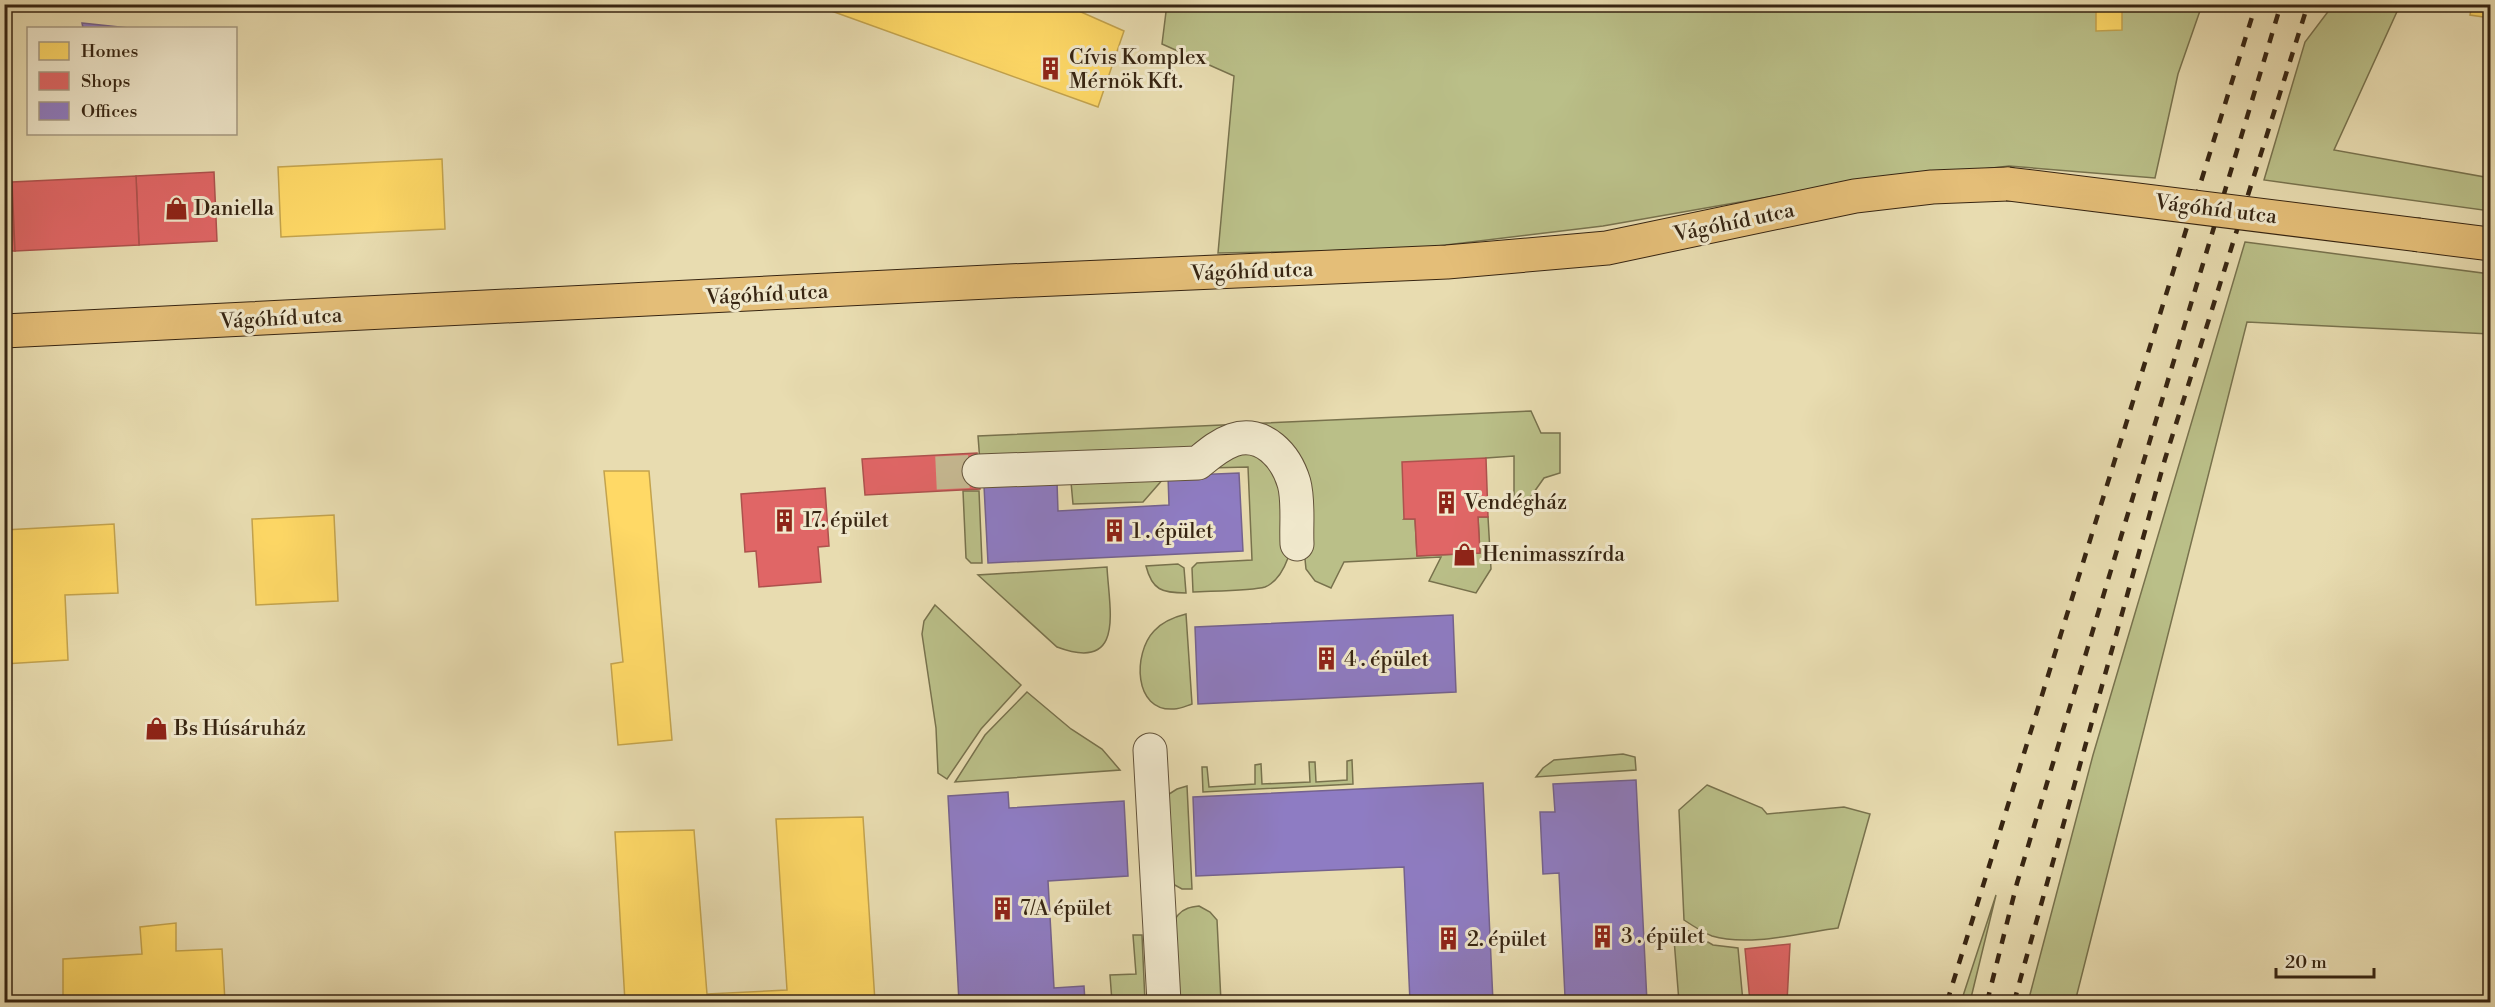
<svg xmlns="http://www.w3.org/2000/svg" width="2495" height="1007" font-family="'Libre Bodoni',serif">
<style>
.green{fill:#babf88;stroke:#78724d;stroke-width:1.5}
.homes{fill:#ffd966;stroke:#c3a34d;stroke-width:1.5}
.shops{fill:#e06666;stroke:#ad524d;stroke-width:1.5}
.offices{fill:#8e7cc3;stroke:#74628e;stroke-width:1.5}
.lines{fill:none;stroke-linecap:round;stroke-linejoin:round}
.minor-tunnel{stroke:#c5b790;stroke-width:33;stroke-dasharray:33 16;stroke-linecap:butt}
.minor-casing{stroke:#63533a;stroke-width:35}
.major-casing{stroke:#372512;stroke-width:35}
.minor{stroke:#f0e8cc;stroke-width:33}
.major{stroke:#e4be78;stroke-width:33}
.rail{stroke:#372512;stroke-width:4.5;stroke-dasharray:10 10;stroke-linecap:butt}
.major-bridge-casing{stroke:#372512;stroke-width:35;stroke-linecap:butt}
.major-bridge{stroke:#e4be78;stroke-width:33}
.labels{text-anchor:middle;stroke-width:6;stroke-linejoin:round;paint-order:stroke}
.poi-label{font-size:21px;fill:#372512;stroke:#f0e8cc;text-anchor:start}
.street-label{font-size:21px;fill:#372512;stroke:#f0e8cc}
</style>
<rect width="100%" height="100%" fill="#e8dcb0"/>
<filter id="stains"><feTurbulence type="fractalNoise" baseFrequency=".00333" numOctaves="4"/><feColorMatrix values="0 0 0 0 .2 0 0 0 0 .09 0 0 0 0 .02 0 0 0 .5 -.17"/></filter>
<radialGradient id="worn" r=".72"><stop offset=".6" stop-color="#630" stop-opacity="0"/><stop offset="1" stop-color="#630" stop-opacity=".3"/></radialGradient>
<g class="green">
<polygon points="1167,4 2202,5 2178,74 2155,178 2009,166 1814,189 1603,226 1413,249 1218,253 1234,76 1162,44"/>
<polygon points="2333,5 2400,5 2334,150 2490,178 2490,211 2264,180 2305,42"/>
<polygon points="2245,242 2490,274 2490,334 2247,322 2075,1002 2028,1002 2093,755"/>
<polygon points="1531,411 1541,433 1560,433 1560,473 1544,478 1527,502 1514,504 1514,456 1486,458 1404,519 1415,519 1417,556 1480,553 1478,517 1488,517 1491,569 1476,593 1429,581 1441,557 1344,562 1331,588 1315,581 1306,569 1295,458 1203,446 980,462 978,436"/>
<path d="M1253 447 1284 483 1288 558C1284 569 1277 582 1265 587 1252 591 1209 591 1193 592L1192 568 1197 563 1252 560 1248 467 1208 468Z"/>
<polygon points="1164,478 1143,502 1073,504 1071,482"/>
<polygon points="963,491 979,491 982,563 971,563 966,558"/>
<path d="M1178 564 1184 568 1186 593C1162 593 1152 590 1146 566Z"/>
<path d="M1107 567C1109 609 1126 673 1057 647L978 575Z"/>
<polygon points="935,605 1021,685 981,729 947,779 938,773 936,728 922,634 924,621"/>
<path d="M1186 614 1192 704C1186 706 1180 709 1174 709 1133 712 1133 653 1154 631 1162 622 1174 617 1186 614Z"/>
<polygon points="1027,692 1071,729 1102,749 1120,770 955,782 985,735"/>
<polygon points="1623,754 1635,757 1636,770 1536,777 1543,768 1554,760"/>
<polygon points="1352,760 1353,784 1203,792 1202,767 1207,767 1209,787 1255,784 1255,765 1261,764 1262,784 1310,782 1309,762 1315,762 1316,782 1347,780 1347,761"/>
<path d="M1707 785 1762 808 1767 814 1844 807 1870 814 1838 928C1801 933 1748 947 1712 936 1702 932 1693 926 1684 920L1679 810Z"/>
<polygon points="1187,786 1192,889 1182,889 1171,883 1166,796 1177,789"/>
<polygon points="1996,895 1970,1002 1961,1002"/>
<path d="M1199 906 1210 912 1217 920 1221 1002H1176C1175 984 1166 928 1178 915 1184 908 1191 907 1199 906Z"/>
<polygon points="1681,927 1713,945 1738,948 1743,1002 1679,1002 1674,939"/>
<polygon points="1133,935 1142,935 1145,1002 1112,1002 1110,975 1136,974"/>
</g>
<g class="homes">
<polygon points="812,4 1063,4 1124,31 1098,107"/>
<polygon points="2096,4 2122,4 2122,30 2096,31"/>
<polygon points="2472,4 2490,4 2490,18 2470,15"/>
<polygon points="442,159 445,229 281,237 278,167"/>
<polygon points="604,471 649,471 672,740 618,745 611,664 623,662"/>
<polygon points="334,515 338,601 256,605 252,519"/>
<polygon points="114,524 118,593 65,595 68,660 4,664 4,530"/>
<polygon points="863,817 875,1002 625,1002 615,832 694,830 707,994 787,990 776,819"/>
<polygon points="176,923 176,951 222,949 225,1002 63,1002 63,959 142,954 140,927"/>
</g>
<g class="shops">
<polygon points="214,172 217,241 139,245 136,176"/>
<polygon points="4,174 11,174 15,251 4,251"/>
<polygon points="136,176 139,245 15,251 12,182"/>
<polygon points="977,453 980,489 865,495 862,459"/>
<polygon points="1486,458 1488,517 1478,517 1480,553 1417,556 1415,519 1404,519 1402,462"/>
<polygon points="825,488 829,546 818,547 821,582 759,587 756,551 745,552 741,494"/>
<polygon points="1790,944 1787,1002 1750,1002 1745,949"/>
</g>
<g class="offices">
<polygon points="82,23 129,28 83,28"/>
<polygon points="1239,473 1243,551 988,563 984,486 1057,482 1058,511 1169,505 1168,476"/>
<polygon points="1453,615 1456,692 1198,704 1195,627"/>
<polygon points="1636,780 1647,1002 1548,1002 1548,998 1565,997 1559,873 1543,874 1540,812 1555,812 1553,784"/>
<polygon points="1483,783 1493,1002 1410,1002 1404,867 1196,876 1193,797"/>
<polygon points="1008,792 1009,808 1124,801 1128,876 1048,881 1054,988 1084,986 1085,1002 959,1002 948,796"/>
</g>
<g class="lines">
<polyline class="minor-tunnel" points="936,473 979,471"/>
<defs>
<g id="minor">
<path d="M979 471 1198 463C1209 454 1219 445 1233 440 1263 430 1286 456 1294 483 1299 501 1296 525 1297 544"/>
<polyline points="1150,750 1164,1002"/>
</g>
<g id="major">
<polyline points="2419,235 2490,244"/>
<polyline points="4,331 1008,281 1447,262 1607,248 1855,196 1932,187 2008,184"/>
</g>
</defs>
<use href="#minor" class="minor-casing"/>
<use href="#major" class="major-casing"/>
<use href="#minor" class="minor"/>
<use href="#major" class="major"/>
<g class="rail">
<polyline points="1947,1002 2256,4"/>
<polyline points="1987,1002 2017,883 2281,4"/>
<polyline points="2014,1002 2165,459 2308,4"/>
</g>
<defs>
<polyline id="major-bridge" points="2008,184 2419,235"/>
</defs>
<use href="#major-bridge" class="major-bridge-casing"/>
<use href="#major-bridge" class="major-bridge"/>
</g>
<defs>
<symbol id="building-bare" viewBox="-9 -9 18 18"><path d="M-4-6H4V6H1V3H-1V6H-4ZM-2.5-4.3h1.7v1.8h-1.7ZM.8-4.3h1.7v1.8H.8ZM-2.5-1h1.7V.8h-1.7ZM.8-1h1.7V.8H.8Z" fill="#8f2418" stroke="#f0e8cc" stroke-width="2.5" paint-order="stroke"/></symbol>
<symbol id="shop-bare" viewBox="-9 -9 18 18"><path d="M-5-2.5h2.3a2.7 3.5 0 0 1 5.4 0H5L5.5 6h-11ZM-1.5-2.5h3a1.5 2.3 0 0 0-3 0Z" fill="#8f2418" stroke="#f0e8cc" stroke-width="2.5" paint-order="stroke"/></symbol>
</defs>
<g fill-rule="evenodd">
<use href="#building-bare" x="1034" y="52" width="33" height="33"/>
<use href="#shop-bare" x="160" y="192" width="33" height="33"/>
<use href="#building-bare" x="1430" y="486" width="33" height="33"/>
<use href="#building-bare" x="768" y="504" width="33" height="33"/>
<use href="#building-bare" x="1098" y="514" width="33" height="33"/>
<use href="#shop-bare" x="1448" y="538" width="33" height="33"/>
<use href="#building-bare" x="1310" y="642" width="33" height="33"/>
<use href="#shop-bare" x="140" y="712" width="33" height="33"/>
<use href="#building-bare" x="986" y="892" width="33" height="33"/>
<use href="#building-bare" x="1586" y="920" width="33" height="33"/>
<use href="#building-bare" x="1432" y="922" width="33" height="33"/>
</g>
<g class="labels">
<g class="poi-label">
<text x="1069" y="64">Cívis Komplex<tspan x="1069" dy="24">Mérnök Kft.</tspan></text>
<text x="194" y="215">Daniella</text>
<text x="1464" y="509">Vendégház</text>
<text x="803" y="527">17. épület</text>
<text x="1132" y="538">1 . épület</text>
<text x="1482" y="561">Henimasszírda</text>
<text x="1344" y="666">4 . épület</text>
<text x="174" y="735">Bs Húsáruház</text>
<text x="1020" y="915">7/A épület</text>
<text x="1621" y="943">3 . épület</text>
<text x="1467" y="946">2. épület</text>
</g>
<g class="street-label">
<text transform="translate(2216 209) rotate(7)" y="7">Vágóhíd utca</text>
<text transform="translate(1734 222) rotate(-12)" y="7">Vágóhíd utca</text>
<text transform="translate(1252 271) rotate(-2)" y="7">Vágóhíd utca</text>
<text transform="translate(767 294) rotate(-3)" y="7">Vágóhíd utca</text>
<text transform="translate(281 318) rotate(-3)" y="7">Vágóhíd utca</text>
</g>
</g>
<rect width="2495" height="1007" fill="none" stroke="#e8dcb0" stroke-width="24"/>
<rect x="6" y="6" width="2483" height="995" fill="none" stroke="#372512" stroke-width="3"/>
<rect x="12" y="12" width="2471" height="983" fill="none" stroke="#372512" stroke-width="1.5"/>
<rect x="27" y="27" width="210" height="108" fill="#f0e8cc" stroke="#a69a82" stroke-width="1.5"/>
<rect x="39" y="42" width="30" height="18" fill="#ffd966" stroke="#a69a82" stroke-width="1.5"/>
<text x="81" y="57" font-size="18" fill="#372512">Homes</text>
<rect x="39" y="72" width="30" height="18" fill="#e06666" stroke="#a69a82" stroke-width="1.5"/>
<text x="81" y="87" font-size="18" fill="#372512">Shops</text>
<rect x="39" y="102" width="30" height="18" fill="#8e7cc3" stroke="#a69a82" stroke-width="1.5"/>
<text x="81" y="117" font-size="18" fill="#372512">Offices</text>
<path d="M2276 968v9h98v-9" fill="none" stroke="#372512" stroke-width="3"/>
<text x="2285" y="968" font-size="18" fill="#372512" stroke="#f0e8cc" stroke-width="4.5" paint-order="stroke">20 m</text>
<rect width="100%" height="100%" filter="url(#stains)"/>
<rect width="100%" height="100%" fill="url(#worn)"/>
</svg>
